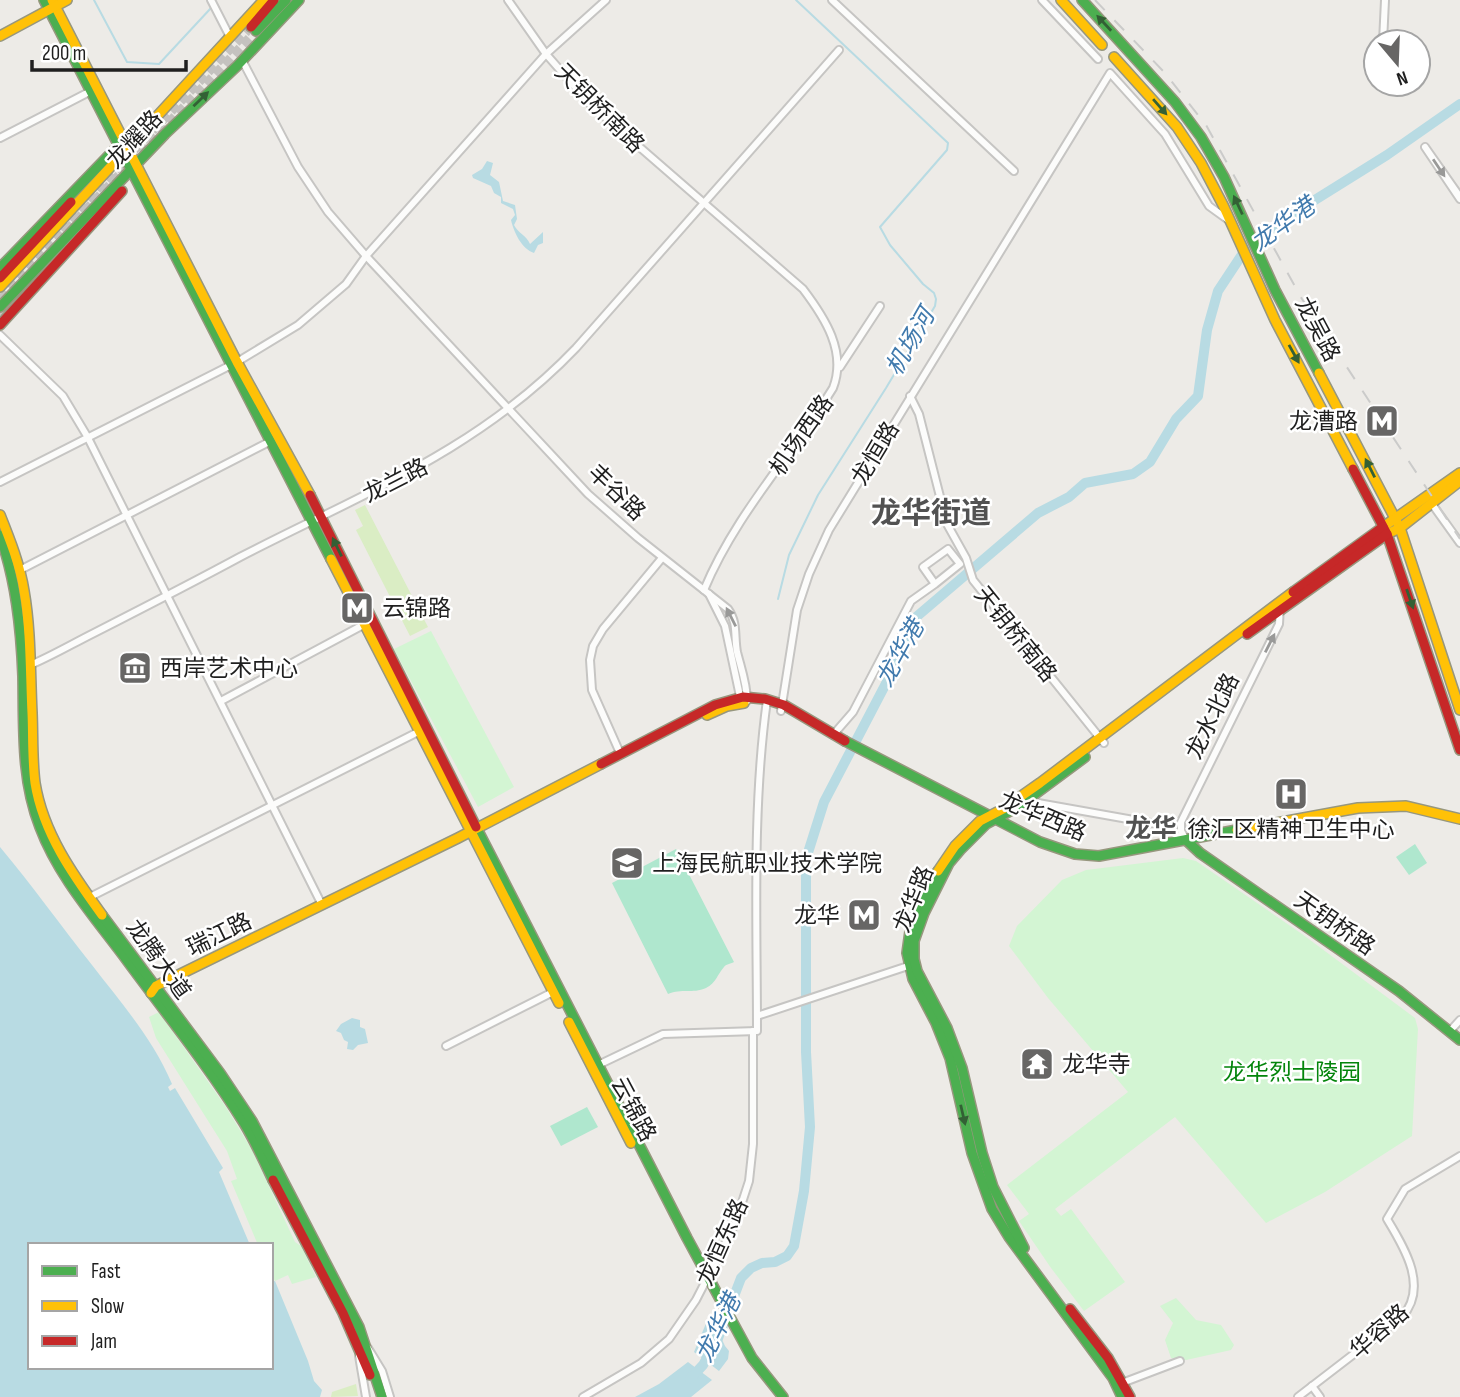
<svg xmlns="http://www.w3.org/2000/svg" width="1460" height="1397" font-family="'Sofia Sans Condensed','Noto Sans SC',sans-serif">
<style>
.grass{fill:#daedc4}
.park{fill:#d3f5d3}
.pitch{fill:#afe7ce}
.water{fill:#b8dbe3}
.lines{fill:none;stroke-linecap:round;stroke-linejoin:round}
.stream{stroke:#b8dbe3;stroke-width:2}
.river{stroke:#b8dbe3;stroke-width:10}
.secondary-tunnel{stroke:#c4c2bf;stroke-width:9;stroke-dasharray:9 4.5;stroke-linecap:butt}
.street-casing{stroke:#c6c5c3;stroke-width:10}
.fast-casing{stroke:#97977e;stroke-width:12}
.slow-casing{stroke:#97977e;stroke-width:12}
.jam-casing{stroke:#97977e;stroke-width:12}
.street{stroke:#fcfcfb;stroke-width:6}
.fast{stroke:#4caf50;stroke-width:9}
.slow{stroke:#ffc107;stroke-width:9}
.jam{stroke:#c62828;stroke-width:9}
.rail{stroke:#cbcbca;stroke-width:2;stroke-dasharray:14 14;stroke-linecap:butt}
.oneway{fill:#336035}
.oneway2{fill:#999998}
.labels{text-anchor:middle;stroke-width:5;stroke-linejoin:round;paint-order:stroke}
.street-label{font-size:23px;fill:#1f1f1f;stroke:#fff}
.poi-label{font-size:23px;fill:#1f1f1f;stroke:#fff;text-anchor:start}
.park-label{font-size:23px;fill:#04850c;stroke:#fff}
.water-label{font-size:24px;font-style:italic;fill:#417aad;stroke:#fff}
.quarter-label{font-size:26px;font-weight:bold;fill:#525252;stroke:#fff}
.district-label{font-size:30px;font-weight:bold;fill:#525252;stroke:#fff}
</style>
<rect width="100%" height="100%" fill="#edebe7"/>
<g class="grass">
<polygon points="365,505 428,627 410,636 356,530 363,526 355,510"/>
<polygon points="356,1384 358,1396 331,1397 332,1392"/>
</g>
<g class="park">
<polygon points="431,631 514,787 478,807 394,649"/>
<polygon points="1183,858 1196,861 1302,934 1415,1018 1418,1029 1412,1136 1325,1192 1266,1223 1175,1117 1055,1209 1061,1216 1071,1209 1125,1282 1084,1311 1051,1268 1019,1221 1029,1214 1007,1185 1128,1092 1048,998 1009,946 1017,926 1062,880 1086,870"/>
<polygon points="159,1012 226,1107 252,1150 295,1242 301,1246 316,1277 292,1284 288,1275 275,1281 271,1274 271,1245 258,1245 231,1181 237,1179 227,1151 156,1038 149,1017"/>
<polygon points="1176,1298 1196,1320 1221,1325 1234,1345 1231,1350 1186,1360 1171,1358 1165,1340 1173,1323 1160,1306"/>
</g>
<g class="pitch">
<polygon points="1415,844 1427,863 1409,875 1396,857"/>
<path d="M676 849 734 962C730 964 726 964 724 967 717 975 716 983 706 988 692 994 682 988 668 994L612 883Z"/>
<polygon points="587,1107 598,1127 561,1146 550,1126"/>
</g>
<g class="water">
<path d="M487 161 493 163 490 175 499 182 503 201 515 205 517 219 514 225C518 233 527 236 530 244L543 232V243L538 245 534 253C522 249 514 233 511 220L515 215 513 209 501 203V197L494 193 491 186 473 178 472 175 482 169Z"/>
<path d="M0 847C32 885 61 926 92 965 122 1004 153 1039 172 1084L168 1087 170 1091 175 1088 223 1168 219 1172 250 1245H30V1367H271V1282L275 1281 308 1361 314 1381 322 1390 320 1397H0Z"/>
<polygon points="352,1018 360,1020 360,1027 365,1029 368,1043 358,1045 353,1050 347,1049 348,1042 344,1040 341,1033 336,1031 341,1024"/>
<polygon points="710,1314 725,1346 729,1351 728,1359 719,1371 694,1352"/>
<polygon points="688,1362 712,1380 691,1397 635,1397 659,1384"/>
</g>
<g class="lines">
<g class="stream">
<polyline points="94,0 127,62 159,64 211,8"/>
<polyline points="778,599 789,555 818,495 886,388 935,306 936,299 934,293 923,284 890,245 880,227 947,150 948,143 796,0"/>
</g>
<polyline class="river" points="690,1379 703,1365 717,1341 741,1278 751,1268 762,1263 775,1262 787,1256 794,1246 804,1191 810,1127 806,1052 806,859 824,802 893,670 915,618 1038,513 1069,497 1085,483 1133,474 1150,462 1176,419 1198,396 1207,330 1218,291 1249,244 1294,213 1387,155 1460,104"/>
<g class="secondary-tunnel">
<polyline points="60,229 251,27"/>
<polyline points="1,299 256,31"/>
<polyline points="0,315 6,309"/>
</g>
<defs>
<g id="street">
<polyline points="211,0 230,37"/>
<path d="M508 0 546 54 590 104 803 289C825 318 847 352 833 388 791 456 735 515 704 590"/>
<polyline points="832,0 1014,171"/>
<polyline points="1042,0 1098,59"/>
<polyline points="1383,42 1385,0"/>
<path d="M242 60 298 167 328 212 366 256 588 494 638 538 728 609C738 623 734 636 737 652 741 668 747 684 747 701"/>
<polyline points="0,138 91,91"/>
<polyline points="1460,197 1425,147 1460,199"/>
<polyline points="0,335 63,396 87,436 322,905"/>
<polyline points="840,367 880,306"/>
<polyline points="910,396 919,414 947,524 966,558 973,580 1104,743"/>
<polyline points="0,482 237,362 298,325 346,284 366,256 546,54 606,0"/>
<polyline points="1432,504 1460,543"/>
<polyline points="20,570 271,441"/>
<polyline points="709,594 725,626 741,701"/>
<path d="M28 666C50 657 72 644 94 633 143 608 192 583 240 557 362 494 479 450 576 348L839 50"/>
<polyline points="221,701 365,624"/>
<polyline points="781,711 797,610 809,574 829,530 1110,73 1165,134 1209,206 1227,219"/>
<polyline points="833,735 853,712 911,601 935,584 923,567 948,549 960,564 935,584"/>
<polyline points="620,753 592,690 590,660 593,646 603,629 662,558"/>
<polyline points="1038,803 1156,824 1184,839"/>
<polyline points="1186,840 1181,831 1181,822 1279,624 1280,607"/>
<polyline points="90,897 420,731"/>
<polyline points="757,1016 908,966"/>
<polyline points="1450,1031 1460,1020"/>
<polyline points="446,1046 553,992"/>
<path d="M596 1066 663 1034 757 1031C757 921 752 809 767 700"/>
<polyline points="368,1348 382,1371 390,1397"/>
<polyline points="359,1356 366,1397"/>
<polyline points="1122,1383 1180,1361"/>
<polyline points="1312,1386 1320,1397"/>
<polyline points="583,1397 641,1363 669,1339 696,1300 735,1224 749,1181 753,1144 753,1031"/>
<path d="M1298 1397 1402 1317C1429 1287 1404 1247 1387 1219L1405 1189 1460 1156"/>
</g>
<g id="fast">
<polyline points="44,0 331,559"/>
<polyline points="1082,0 1175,102 1201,137 1224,177 1275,290 1319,373"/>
<polyline points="256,31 286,0"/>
<polyline points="0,268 119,145"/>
<polyline points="0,307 165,134 237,66 299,0"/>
<path d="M0 535C16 581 21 627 23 676 24 727 21 779 40 827 58 875 93 915 123 955 164 1011 208 1065 244 1123 255 1141 264 1161 273 1180"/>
<polyline points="845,741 1040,842 1075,854 1099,856 1237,830"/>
<polyline points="476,827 687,1238 752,1358 783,1397"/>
<polyline points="1186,840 1200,853 1399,991 1460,1040"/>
<polyline points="938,871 911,924 907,953 913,979 936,1023 950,1058 972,1153 992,1209 1009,1237 1113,1378 1122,1397"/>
<polyline points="102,915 220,1073 252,1121 359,1327 382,1397"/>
<polyline points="1024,1248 993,1187 982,1153 962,1068 947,1028 917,971 914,959 914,941 924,913 949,863 960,850 986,824 1019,806 1085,757"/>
</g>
<g id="slow">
<polyline points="52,0 237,362 310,495"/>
<polyline points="1061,0 1102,45"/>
<polyline points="0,36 67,0"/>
<polyline points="1114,57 1177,127 1201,163 1223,205 1275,320 1353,469"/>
<polyline points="0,287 264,0"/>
<polyline points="1319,373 1400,528 1460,710"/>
<path d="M0 515C10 540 20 565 24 591 31 631 30 673 32 713 33 736 32 760 35 783 43 833 73 875 102 915"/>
<polyline points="1383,527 1460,473"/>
<polyline points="1387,534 1400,528 1460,481"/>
<polyline points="331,559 559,1003"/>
<polyline points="707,715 727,706 744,703"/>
<polyline points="1237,830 1358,808 1406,806 1460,819"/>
<polyline points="938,871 955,846 980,821 1003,809 1040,783 1293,592"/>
<polyline points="151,993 156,986 458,838 601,764"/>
<polyline points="569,1022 631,1143"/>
</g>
<g id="jam">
<polyline points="251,27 274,0"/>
<polyline points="0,278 71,202"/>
<polyline points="0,325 122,191"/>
<polyline points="1353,469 1387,534 1460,750"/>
<polyline points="310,495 476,827"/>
<polyline points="1293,592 1383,527"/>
<polyline points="1247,634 1387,534"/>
<polyline points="601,764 715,705 743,697 765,699 784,705 845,741"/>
<polyline points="273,1180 343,1313 370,1375"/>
<polyline points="1070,1309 1108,1358 1130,1397"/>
</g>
</defs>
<use href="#street" class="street-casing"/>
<use href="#fast" class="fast-casing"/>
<use href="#slow" class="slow-casing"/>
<use href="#jam" class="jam-casing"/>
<use href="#street" class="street"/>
<use href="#fast" class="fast"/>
<use href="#slow" class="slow"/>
<use href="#jam" class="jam"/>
<polyline class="rail" points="1095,0 1165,73 1206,125 1302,299 1460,539"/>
</g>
<defs><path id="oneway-solid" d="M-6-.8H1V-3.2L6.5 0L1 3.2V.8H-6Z" transform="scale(1.75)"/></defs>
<g class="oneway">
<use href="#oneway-solid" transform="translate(1104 23) rotate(-133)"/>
<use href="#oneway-solid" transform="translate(201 99) rotate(-44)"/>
<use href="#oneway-solid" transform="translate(1160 107) rotate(49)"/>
<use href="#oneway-solid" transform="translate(1238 205) rotate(-115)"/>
<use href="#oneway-solid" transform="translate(1294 354) rotate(61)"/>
<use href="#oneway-solid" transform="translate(1370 468) rotate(-117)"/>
<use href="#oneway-solid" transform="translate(337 547) rotate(-116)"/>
<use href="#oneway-solid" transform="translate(1410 599) rotate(71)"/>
<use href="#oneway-solid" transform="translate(963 1115) rotate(77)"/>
</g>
<g class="oneway2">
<use href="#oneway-solid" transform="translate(1439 168) rotate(56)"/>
<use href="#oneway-solid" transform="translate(731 617) rotate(-117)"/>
<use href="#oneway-solid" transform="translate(1270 643) rotate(-63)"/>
</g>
<defs>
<symbol id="metro-square" viewBox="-11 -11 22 22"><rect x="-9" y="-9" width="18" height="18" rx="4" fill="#676665" stroke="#fff"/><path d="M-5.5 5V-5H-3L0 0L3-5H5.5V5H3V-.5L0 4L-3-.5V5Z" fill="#fff"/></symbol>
<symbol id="museum-square" viewBox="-11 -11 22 22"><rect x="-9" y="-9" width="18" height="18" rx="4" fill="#676665" stroke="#fff"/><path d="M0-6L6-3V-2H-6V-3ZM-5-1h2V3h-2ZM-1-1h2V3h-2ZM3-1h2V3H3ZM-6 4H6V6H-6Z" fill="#fff"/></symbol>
<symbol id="hospital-square" viewBox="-11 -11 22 22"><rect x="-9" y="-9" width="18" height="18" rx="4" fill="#676665" stroke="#fff"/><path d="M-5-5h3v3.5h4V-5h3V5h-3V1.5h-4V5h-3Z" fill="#fff"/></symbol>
<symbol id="university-square" viewBox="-11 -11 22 22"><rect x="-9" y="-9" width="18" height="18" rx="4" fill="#676665" stroke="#fff"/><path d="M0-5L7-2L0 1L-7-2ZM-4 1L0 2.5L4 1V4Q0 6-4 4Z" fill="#fff"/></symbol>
<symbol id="temple-square" viewBox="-11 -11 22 22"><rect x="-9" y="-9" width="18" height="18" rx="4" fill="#676665" stroke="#fff"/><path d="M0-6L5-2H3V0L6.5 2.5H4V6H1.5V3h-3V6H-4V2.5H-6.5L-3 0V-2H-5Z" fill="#fff"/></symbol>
</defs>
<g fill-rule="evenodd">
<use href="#metro-square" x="1363" y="402" width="38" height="38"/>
<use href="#metro-square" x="338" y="589" width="38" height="38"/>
<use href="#museum-square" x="116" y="649" width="38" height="38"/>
<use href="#hospital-square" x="1272" y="775" width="38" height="38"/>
<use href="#university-square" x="608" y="844" width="38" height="38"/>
<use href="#metro-square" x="845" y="896" width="38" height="38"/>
<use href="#temple-square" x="1018" y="1045" width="38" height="38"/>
</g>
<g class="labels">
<g class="street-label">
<text transform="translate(600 108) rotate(45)" y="8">天钥桥南路</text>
<text transform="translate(134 139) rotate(-47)" y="8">龙耀路</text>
<text transform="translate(1318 329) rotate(62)" y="8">龙吴路</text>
<text transform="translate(801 435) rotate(-55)" y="8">机场西路</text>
<text transform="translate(875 453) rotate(-59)" y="8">龙恒路</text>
<text transform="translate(395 480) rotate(-27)" y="8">龙兰路</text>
<text transform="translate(617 492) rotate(44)" y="8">丰谷路</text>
<text transform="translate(1016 634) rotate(51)" y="8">天钥桥南路</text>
<text transform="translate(1212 716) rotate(-64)" y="8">龙水北路</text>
<text transform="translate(1043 816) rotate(23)" y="8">龙华西路</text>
<text transform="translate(913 899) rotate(-68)" y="8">龙华路</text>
<text transform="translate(1335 923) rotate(35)" y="8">天钥桥路</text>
<text transform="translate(219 934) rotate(-26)" y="8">瑞江路</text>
<text transform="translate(159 959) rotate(54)" y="8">龙腾大道</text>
<text transform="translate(634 1109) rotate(62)" y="8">云锦路</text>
<text transform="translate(722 1242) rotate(-66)" y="8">龙恒东路</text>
<text transform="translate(1379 1331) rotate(-41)" y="8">华容路</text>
</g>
<g class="poi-label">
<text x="1358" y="429" text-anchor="end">龙漕路</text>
<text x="382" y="616">云锦路</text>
<text x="160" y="676">西岸艺术中心</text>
<text x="1291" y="837" text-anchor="middle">徐汇区精神卫生中心</text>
<text x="652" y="871">上海民航职业技术学院</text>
<text x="840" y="923" text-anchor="end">龙华</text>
<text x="1062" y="1072">龙华寺</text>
</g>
<g class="park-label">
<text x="1292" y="1080">龙华烈士陵园</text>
</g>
<g class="water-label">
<text transform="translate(1283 224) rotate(-36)" y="8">龙华港</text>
<text transform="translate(910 342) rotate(-60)" y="8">机场河</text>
<text transform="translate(900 653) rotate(-61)" y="8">龙华港</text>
<text transform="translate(718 1328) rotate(-64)" y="8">龙华港</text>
</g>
<g class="quarter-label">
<text x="1151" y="837">龙华</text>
</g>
<g class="district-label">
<text x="931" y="523">龙华街道</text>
</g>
</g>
<rect x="28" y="1243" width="245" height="126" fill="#ffffff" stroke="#a5a5a5" stroke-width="2"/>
<rect x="42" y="1266" width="35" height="10" fill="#4caf50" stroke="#a5a5a5" stroke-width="2"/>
<text x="91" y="1278" font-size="21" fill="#1f1f1f">Fast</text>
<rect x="42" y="1301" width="35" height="10" fill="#ffc107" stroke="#a5a5a5" stroke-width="2"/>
<text x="91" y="1313" font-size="21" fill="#1f1f1f">Slow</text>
<rect x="42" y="1336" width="35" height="10" fill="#c62828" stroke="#a5a5a5" stroke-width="2"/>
<text x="91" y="1348" font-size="21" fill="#1f1f1f">Jam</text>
<g transform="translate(1397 63) rotate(161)"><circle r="33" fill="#ffffff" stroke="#a5a5a5" stroke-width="2"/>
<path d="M0-5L12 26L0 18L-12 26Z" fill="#676665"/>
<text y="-10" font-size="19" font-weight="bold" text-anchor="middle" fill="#1f1f1f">N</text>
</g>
<path d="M32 60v10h154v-10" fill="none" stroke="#1f1f1f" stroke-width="3.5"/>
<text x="42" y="60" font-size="21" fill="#1f1f1f" stroke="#ffffff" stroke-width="5" paint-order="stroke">200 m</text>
</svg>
